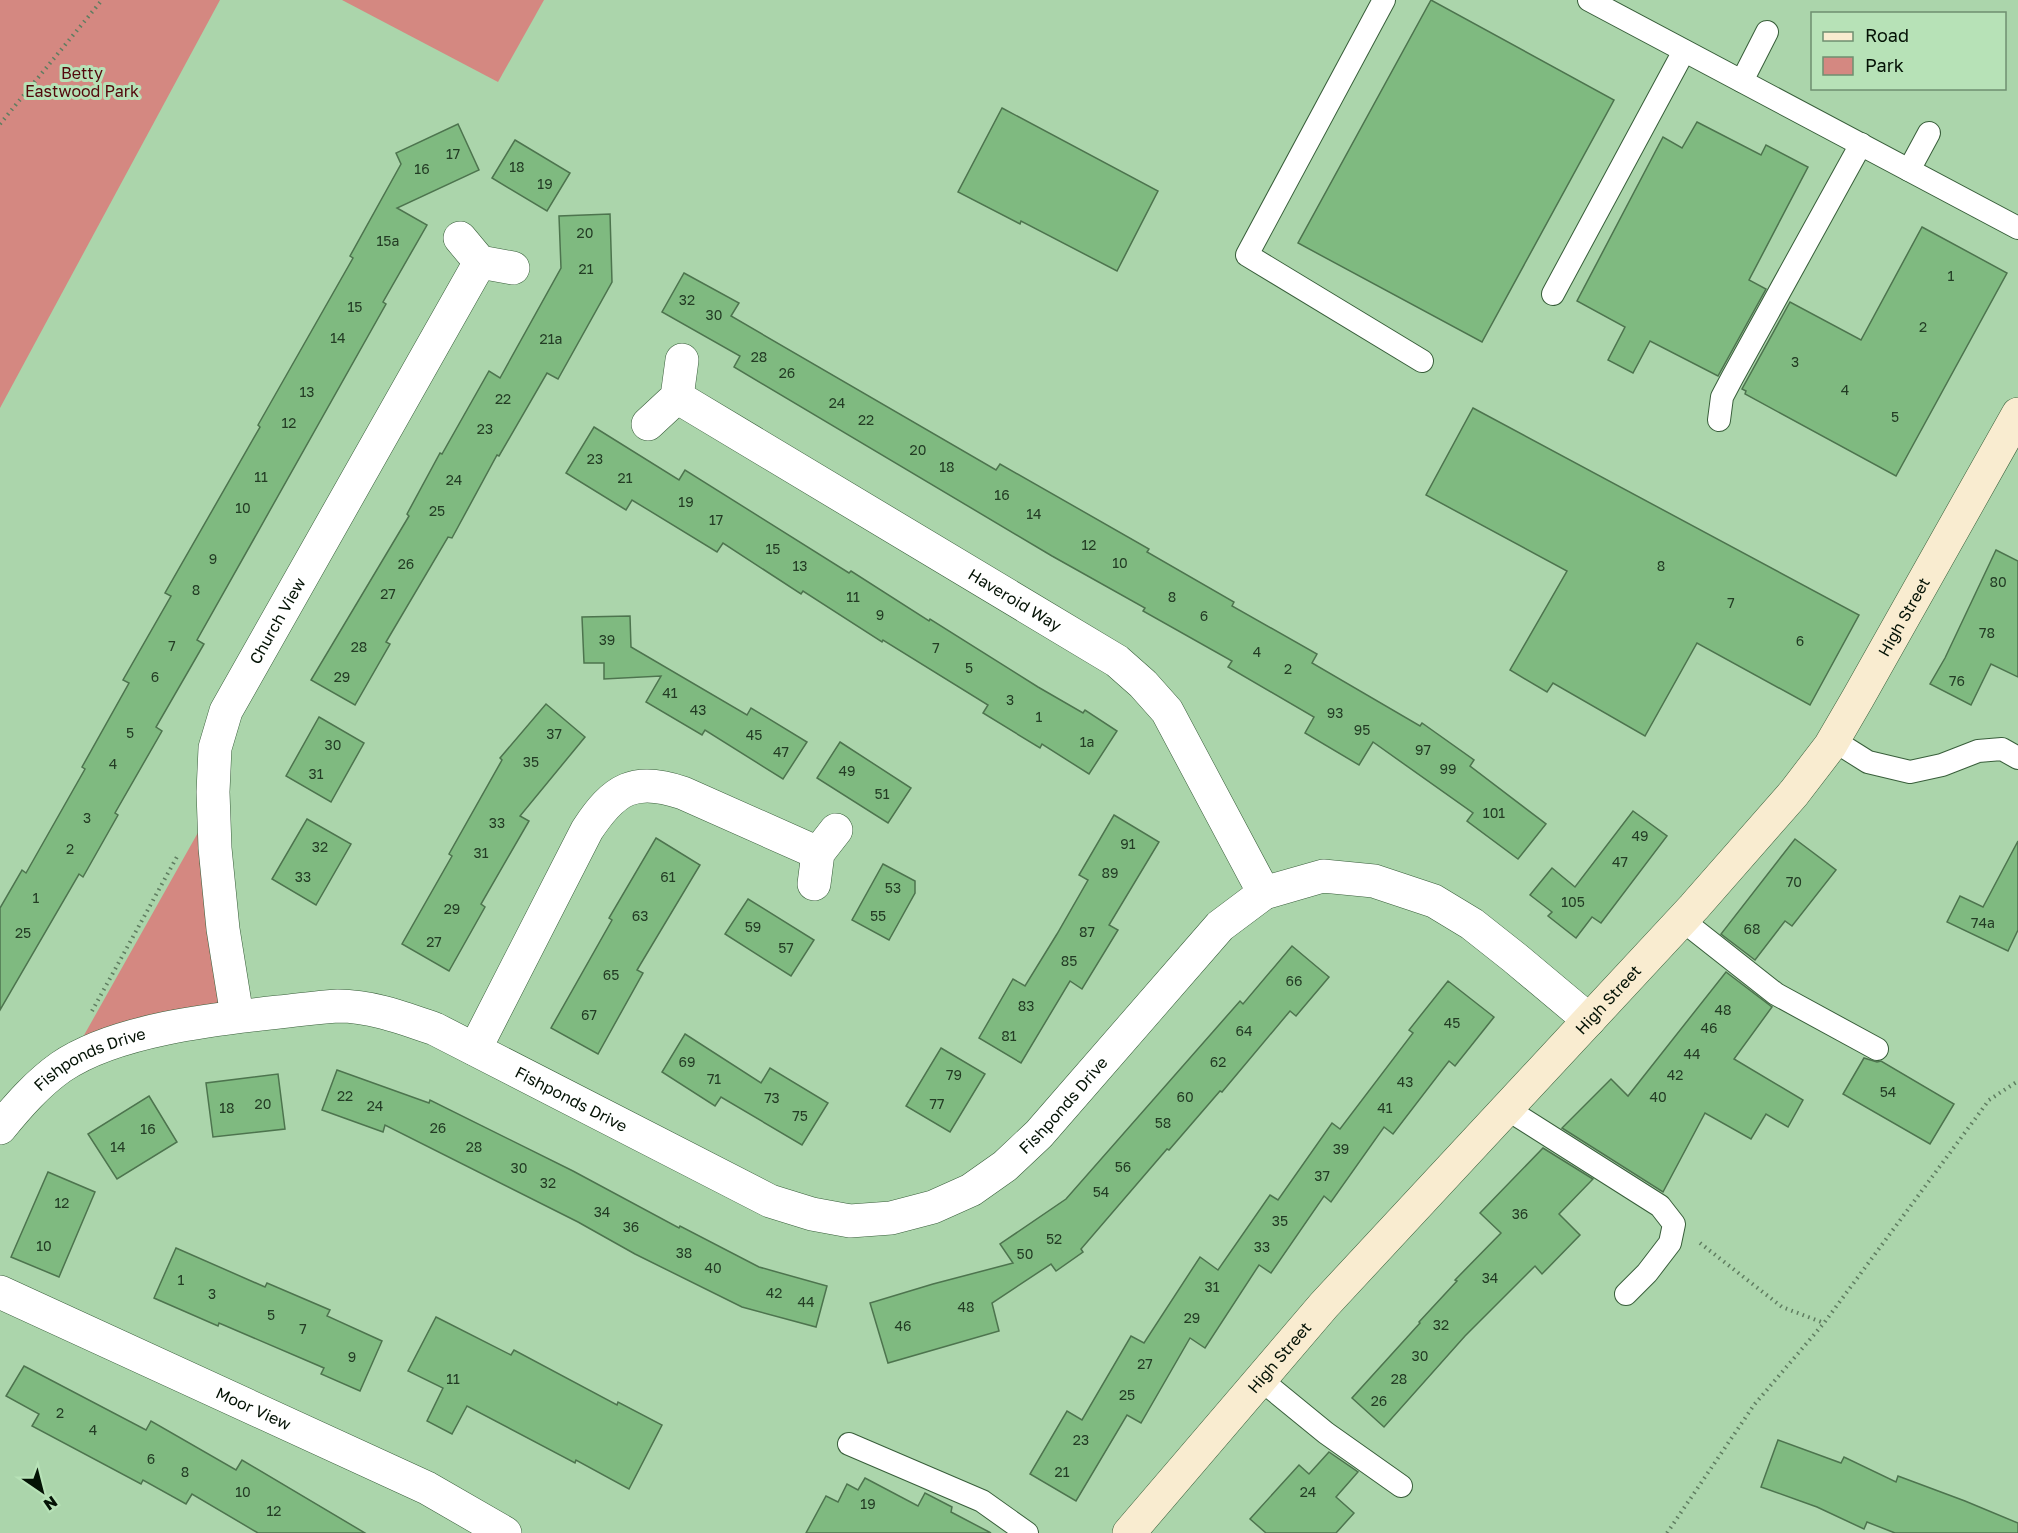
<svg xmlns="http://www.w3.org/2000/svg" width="2018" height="1533" font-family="'Golos Text',sans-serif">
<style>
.green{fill:#d48881}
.building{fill:#7fba80;stroke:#4d744e;stroke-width:1.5}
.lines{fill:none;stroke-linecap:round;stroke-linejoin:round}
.lane-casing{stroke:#385e3a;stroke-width:24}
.street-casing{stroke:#385e3a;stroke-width:34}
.secondary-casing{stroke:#385e3a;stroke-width:34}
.path{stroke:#5f7d60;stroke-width:4;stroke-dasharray:1.5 4.5;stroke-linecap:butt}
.lane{stroke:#fff;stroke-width:22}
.street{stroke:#fff;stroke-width:33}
.secondary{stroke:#f9ecd0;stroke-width:33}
.labels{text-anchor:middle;stroke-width:6;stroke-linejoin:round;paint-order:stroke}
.number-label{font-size:14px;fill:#233c24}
.park-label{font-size:16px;fill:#52070b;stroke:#b7e2b7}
.street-label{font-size:16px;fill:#041205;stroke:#b7e2b7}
</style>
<rect width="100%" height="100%" fill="#abd5ab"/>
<g class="green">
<polygon points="0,0 220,0 0,408"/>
<polygon points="342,0 544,0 498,82"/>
<polygon points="209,813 231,1010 74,1053"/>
</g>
<g class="building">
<polygon points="1431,0 1614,100 1482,342 1298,243"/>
<polygon points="1002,108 1158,191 1117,271 1021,221 1020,224 958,192"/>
<polygon points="1697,122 1761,155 1766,145 1808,167 1749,280 1766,289 1718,376 1650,341 1633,373 1608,360 1625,327 1577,301 1663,137 1682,148"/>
<polygon points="458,124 479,170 397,208 427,225 383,302 386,304 197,640 204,644 156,727 162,731 115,813 118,815 83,877 79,874 0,1010 0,908 22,870 26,873 85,769 82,767 129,683 123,680 171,596 165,593 260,427 258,425 353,258 350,256 401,164 396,153"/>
<polygon points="515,140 570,173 547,211 492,178"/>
<polygon points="610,214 612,282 558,379 547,373 499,456 497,455 452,538 448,537 386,642 390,644 355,705 311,680 409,516 407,514 440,453 442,454 489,371 500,378 561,268 559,216"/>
<polygon points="1922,227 2007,273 1896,476 1745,394 1746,391 1742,389 1790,302 1861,340"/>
<polygon points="684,273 739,303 731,316 996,470 1000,464 1149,549 1147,552 1234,602 1232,606 1317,654 1312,663 1420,726 1422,723 1474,760 1470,766 1546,824 1518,859 1467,821 1473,813 1373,742 1359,765 1305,733 1314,717 1228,667 1232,661 1143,611 1145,608 1052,556 734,367 740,356 662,312"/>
<polygon points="1473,408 1859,615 1810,705 1697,643 1645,736 1553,683 1547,692 1510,670 1567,571 1426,495"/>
<polygon points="594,427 679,480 685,470 849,573 851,571 929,621 930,619 1038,687 1083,713 1085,710 1117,731 1089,774 1042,744 1040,748 983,713 988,705 883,640 882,642 803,591 801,594 723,543 717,552 632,500 626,510 566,473"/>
<polygon points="1996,550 2018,561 2018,677 1991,664 1971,705 1930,684 1945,658"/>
<polygon points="630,616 631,647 747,715 751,708 807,742 783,779 705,730 702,735 646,702 661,676 604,679 604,663 584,663 582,617"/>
<polygon points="546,704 585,737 520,816 529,821 481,904 485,907 449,971 402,944 452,856 449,854 502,760 500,758"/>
<polygon points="319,717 364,743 331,802 286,776"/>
<polygon points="840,742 911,788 888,823 817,778"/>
<polygon points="1633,811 1667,836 1601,923 1592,917 1576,938 1548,916 1552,912 1530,895 1552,868 1575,887"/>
<polygon points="1114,815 1159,842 1109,925 1118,930 1082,989 1070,981 1021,1063 979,1038 1013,979 1025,986 1057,934 1088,880 1079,875"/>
<polygon points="307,819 351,844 316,905 272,879"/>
<polygon points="656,838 700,865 637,970 643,973 598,1054 551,1028 612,920 609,918"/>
<polygon points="1795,839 1836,870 1792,926 1785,921 1755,960 1721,934"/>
<polygon points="2018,841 2018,930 2008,951 1947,922 1960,896 1983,907"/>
<polygon points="883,864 915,881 915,893 889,940 852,920"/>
<polygon points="748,899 814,940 791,976 725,934"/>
<polygon points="1292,946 1329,977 1296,1016 1290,1011 1222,1092 1220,1091 1169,1150 1167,1149 1081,1249 1083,1252 1056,1271 1051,1264 992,1303 999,1331 888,1363 870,1303 933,1284 1013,1263 1000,1244 1066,1199 1240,1001 1243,1004"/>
<polygon points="1726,972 1772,1007 1734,1059 1803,1100 1788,1127 1766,1114 1751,1139 1705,1113 1663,1192 1562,1128 1611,1079 1628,1096"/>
<polygon points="1448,981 1494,1017 1455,1066 1449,1061 1393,1134 1384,1127 1331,1202 1324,1196 1271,1273 1259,1265 1205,1348 1190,1338 1141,1423 1127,1415 1076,1501 1030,1474 1067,1411 1082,1420 1131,1336 1144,1343 1200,1257 1218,1270 1270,1195 1278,1200 1332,1123 1340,1129 1413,1033 1409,1030"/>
<polygon points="685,1034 761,1083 770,1068 828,1103 802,1145 721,1097 715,1106 662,1072"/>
<polygon points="941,1048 985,1074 950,1132 906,1106"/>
<polygon points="1864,1058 1877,1062 1881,1061 1954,1104 1930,1144 1843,1094"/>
<polygon points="337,1070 429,1103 430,1100 573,1171 679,1228 680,1226 759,1267 827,1286 816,1327 742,1307 635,1254 578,1222 385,1125 383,1132 322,1110"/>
<polygon points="278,1074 285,1129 213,1137 206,1083"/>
<polygon points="149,1096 177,1142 117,1179 88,1134"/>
<polygon points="1543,1148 1593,1179 1559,1214 1580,1235 1542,1274 1535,1266 1465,1336 1384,1427 1352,1398 1420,1323 1419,1322 1457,1281 1455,1280 1501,1233 1480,1213"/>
<polygon points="48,1172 95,1192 59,1277 11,1257"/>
<polygon points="176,1248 265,1287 267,1283 330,1310 327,1316 382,1341 360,1391 321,1374 324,1368 219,1323 218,1326 154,1298"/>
<polygon points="436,1317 511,1355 514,1350 617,1405 618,1402 662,1425 629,1489 576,1460 575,1463 467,1406 452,1434 427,1421 443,1388 408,1371"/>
<polygon points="24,1366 146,1430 151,1421 236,1470 242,1460 365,1533 258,1533 192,1494 186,1504 143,1480 141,1484 32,1426 39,1414 6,1396"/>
<polygon points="1778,1440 1841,1463 1844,1457 1896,1482 1898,1476 1965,1501 2018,1523 2018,1533 1895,1533 1867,1522 1864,1529 1817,1507 1761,1487"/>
<polygon points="1329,1452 1358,1472 1336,1497 1354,1513 1336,1533 1266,1533 1250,1519 1299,1465 1309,1474"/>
<polygon points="865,1478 918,1506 925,1493 952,1507 951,1512 991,1533 806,1533 826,1496 838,1502 847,1484 858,1490"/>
</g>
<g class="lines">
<defs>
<g id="lane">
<polyline points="1384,0 1247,255 1422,361"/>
<polyline points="1589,0 2018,228"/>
<polyline points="1742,81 1767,32"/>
<polyline points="1909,170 1929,133"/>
<polyline points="1553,294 1684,51"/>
<polyline points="1719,420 1722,397 1732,378 1861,144"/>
<polyline points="1833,740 1868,762 1910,772 1942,765 1978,751 2002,749 2018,758"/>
<polyline points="1682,920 1776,994 1877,1049"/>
<polyline points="1507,1109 1660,1206 1674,1224 1670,1243 1647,1273 1626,1294"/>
<polyline points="1260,1379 1326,1433 1401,1486"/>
<polyline points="849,1444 982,1501 1027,1533"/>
</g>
<g id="street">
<polyline points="460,238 480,262 513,268"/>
<path id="s1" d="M677 397 1117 661 1143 684 1167 711 1264 893"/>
<polyline points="648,424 677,397 682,360"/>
<polyline points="814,884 818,853 836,830"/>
<path id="s2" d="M237 1016 223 929 215 848 213 792 215 748 226 711 480 262"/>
<path d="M475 1049 587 830C614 789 634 776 683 793L818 853"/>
<path id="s3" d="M0 1128C18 1106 37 1084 61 1067 115 1030 214 1019 279 1012 299 1010 319 1007 338 1006 372 1006 403 1018 435 1029L770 1201 812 1214 850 1221 891 1218 933 1207 971 1190 1005 1166 1039 1134 1220 926 1264 893 1323 876 1374 881 1434 901 1472 924 1515 958 1589 1020"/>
<path id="s4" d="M0 1292 427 1488 505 1533"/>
</g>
<g id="secondary">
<path id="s5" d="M1129 1533 1324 1305 1694 907 1794 793 1830 746 1858 698 2018 414"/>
</g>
</defs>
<use href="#lane" class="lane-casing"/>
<use href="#street" class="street-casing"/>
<use href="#secondary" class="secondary-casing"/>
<g class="path">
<polyline points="0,124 102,0"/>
<polyline points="92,1011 178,855"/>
<polyline points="1700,1243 1782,1307 1824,1323"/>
<polyline points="1667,1533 1754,1405 1824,1323 1989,1100 2018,1081"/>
</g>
<use href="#lane" class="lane"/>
<use href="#street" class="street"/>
<use href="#secondary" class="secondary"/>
</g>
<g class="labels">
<g class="number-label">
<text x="453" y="159">17</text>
<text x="517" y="172">18</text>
<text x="422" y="174">16</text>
<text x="545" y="189">19</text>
<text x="585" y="238">20</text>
<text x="388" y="246">15a</text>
<text x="586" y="274">21</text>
<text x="1951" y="281">1</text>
<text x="687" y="305">32</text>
<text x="355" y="312">15</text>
<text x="714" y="320">30</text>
<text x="1923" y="332">2</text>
<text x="338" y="343">14</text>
<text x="551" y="344">21a</text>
<text x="759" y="362">28</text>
<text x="1795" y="367">3</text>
<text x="787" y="378">26</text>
<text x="1845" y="395">4</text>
<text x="307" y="397">13</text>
<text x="503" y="404">22</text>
<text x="837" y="408">24</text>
<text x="1895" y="422">5</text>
<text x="866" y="425">22</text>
<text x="289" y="428">12</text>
<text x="485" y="434">23</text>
<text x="918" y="455">20</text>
<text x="595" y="464">23</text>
<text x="947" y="472">18</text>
<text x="261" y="482">11</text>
<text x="625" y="483">21</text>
<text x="454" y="485">24</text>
<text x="1002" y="500">16</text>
<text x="686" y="507">19</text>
<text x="243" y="513">10</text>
<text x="437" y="516">25</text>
<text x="1034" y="519">14</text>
<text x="716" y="525">17</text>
<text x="1089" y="550">12</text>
<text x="773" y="554">15</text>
<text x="213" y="564">9</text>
<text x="1120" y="568">10</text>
<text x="406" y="569">26</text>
<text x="800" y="571">13</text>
<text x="1661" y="571">8</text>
<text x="1998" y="587">80</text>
<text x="196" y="595">8</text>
<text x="388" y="599">27</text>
<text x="853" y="602">11</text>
<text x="1172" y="602">8</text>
<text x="1731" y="608">7</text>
<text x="880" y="620">9</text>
<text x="1204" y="621">6</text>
<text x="1987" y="638">78</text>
<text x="607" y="645">39</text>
<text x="1800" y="646">6</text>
<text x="172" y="651">7</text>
<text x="359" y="652">28</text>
<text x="936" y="653">7</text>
<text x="1257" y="657">4</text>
<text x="969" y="673">5</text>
<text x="1288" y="674">2</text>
<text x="155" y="682">6</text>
<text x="342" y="682">29</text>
<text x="1957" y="686">76</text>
<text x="670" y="698">41</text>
<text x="1010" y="705">3</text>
<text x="698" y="715">43</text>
<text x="1335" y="718">93</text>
<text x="1039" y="722">1</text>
<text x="1362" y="735">95</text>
<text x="130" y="738">5</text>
<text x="554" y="739">37</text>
<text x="754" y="740">45</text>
<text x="1087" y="747">1a</text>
<text x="333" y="750">30</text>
<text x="1423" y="755">97</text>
<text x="781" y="757">47</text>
<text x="531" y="767">35</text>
<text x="113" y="769">4</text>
<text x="1448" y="774">99</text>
<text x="847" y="776">49</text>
<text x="316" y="779">31</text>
<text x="882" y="799">51</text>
<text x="1494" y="818">101</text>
<text x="87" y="823">3</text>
<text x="497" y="828">33</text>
<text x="1640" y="841">49</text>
<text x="1128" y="849">91</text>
<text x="320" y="852">32</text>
<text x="70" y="854">2</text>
<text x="481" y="858">31</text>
<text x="1620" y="867">47</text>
<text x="1110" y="878">89</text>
<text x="303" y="882">33</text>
<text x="668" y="882">61</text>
<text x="1794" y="887">70</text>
<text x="893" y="893">53</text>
<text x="36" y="903">1</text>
<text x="1573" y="907">105</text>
<text x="452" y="914">29</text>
<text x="640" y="921">63</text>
<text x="878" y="921">55</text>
<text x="1983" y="928">74a</text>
<text x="753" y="932">59</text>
<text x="1752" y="934">68</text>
<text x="1087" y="937">87</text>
<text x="23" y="938">25</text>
<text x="434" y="947">27</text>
<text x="786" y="953">57</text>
<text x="1069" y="966">85</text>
<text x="611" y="980">65</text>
<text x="1294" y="986">66</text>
<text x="1026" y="1011">83</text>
<text x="1723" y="1015">48</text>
<text x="589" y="1020">67</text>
<text x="1452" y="1028">45</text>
<text x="1709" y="1033">46</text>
<text x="1244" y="1036">64</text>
<text x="1009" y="1041">81</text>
<text x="1692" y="1059">44</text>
<text x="687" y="1067">69</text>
<text x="1218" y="1067">62</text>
<text x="954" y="1080">79</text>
<text x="1675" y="1080">42</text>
<text x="714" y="1084">71</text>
<text x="1405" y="1087">43</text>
<text x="1888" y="1097">54</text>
<text x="345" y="1101">22</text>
<text x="1185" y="1102">60</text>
<text x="1658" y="1102">40</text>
<text x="772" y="1103">73</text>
<text x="263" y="1109">20</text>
<text x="937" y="1109">77</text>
<text x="375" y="1111">24</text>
<text x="227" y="1113">18</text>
<text x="1385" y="1113">41</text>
<text x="800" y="1121">75</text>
<text x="1163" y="1128">58</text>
<text x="438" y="1133">26</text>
<text x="148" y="1134">16</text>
<text x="118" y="1152">14</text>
<text x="474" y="1152">28</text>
<text x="1341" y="1154">39</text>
<text x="1123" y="1172">56</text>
<text x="519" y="1173">30</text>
<text x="1322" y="1181">37</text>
<text x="548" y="1188">32</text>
<text x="1101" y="1197">54</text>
<text x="62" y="1208">12</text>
<text x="602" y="1217">34</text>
<text x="1520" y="1219">36</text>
<text x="1280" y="1226">35</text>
<text x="631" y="1232">36</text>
<text x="1054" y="1244">52</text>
<text x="44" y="1251">10</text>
<text x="1262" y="1252">33</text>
<text x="684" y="1258">38</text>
<text x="1025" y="1259">50</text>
<text x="713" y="1273">40</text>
<text x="1490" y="1283">34</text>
<text x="181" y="1285">1</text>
<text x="1212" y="1292">31</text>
<text x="774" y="1298">42</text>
<text x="212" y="1299">3</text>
<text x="806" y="1307">44</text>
<text x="966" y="1312">48</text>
<text x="271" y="1320">5</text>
<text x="1192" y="1323">29</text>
<text x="1441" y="1330">32</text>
<text x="903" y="1331">46</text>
<text x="303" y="1334">7</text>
<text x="1420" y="1361">30</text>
<text x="352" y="1362">9</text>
<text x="1145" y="1369">27</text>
<text x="453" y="1384">11</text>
<text x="1399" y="1384">28</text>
<text x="1127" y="1400">25</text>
<text x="1379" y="1406">26</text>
<text x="60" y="1418">2</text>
<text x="93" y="1435">4</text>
<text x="1081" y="1445">23</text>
<text x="151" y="1464">6</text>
<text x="185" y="1477">8</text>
<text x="1062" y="1477">21</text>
<text x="243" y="1497">10</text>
<text x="1308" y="1497">24</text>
<text x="868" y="1509">19</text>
<text x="274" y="1516">12</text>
</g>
<g class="park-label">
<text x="82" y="79">Betty<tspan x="82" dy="18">Eastwood Park</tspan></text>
</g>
<g class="street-label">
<text dy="6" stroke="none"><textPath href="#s1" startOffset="394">Haveroid Way</textPath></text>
<text dy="6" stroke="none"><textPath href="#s5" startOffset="1203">High Street</textPath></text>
<text dy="6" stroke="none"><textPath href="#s2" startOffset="412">Church View</textPath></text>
<text dy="6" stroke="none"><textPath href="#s5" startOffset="717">High Street</textPath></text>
<text dy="6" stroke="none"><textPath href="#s3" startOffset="116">Fishponds Drive</textPath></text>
<text dy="6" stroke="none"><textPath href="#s3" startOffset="626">Fishponds Drive</textPath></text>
<text dy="6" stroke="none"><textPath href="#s3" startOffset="1184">Fishponds Drive</textPath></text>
<text dy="6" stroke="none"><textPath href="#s5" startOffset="231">High Street</textPath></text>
<text dy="6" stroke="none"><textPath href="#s4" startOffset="279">Moor View</textPath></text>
</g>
</g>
<rect x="1811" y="12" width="195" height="78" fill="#b7e2b7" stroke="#6f8f70" stroke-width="1.5"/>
<rect x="1823" y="32" width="30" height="9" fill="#f9ecd0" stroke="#6f8f70" stroke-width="1.5"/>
<text x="1865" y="42" font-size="18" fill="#041205">Road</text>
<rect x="1823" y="57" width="30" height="18" fill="#d48881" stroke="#6f8f70" stroke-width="1.5"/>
<text x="1865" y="72" font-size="18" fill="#041205">Park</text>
<g transform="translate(42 1491) rotate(145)" stroke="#b7e2b7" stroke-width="4.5" paint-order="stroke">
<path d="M0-4.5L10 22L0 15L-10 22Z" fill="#041205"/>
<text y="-9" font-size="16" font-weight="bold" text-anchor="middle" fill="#041205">N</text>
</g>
</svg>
